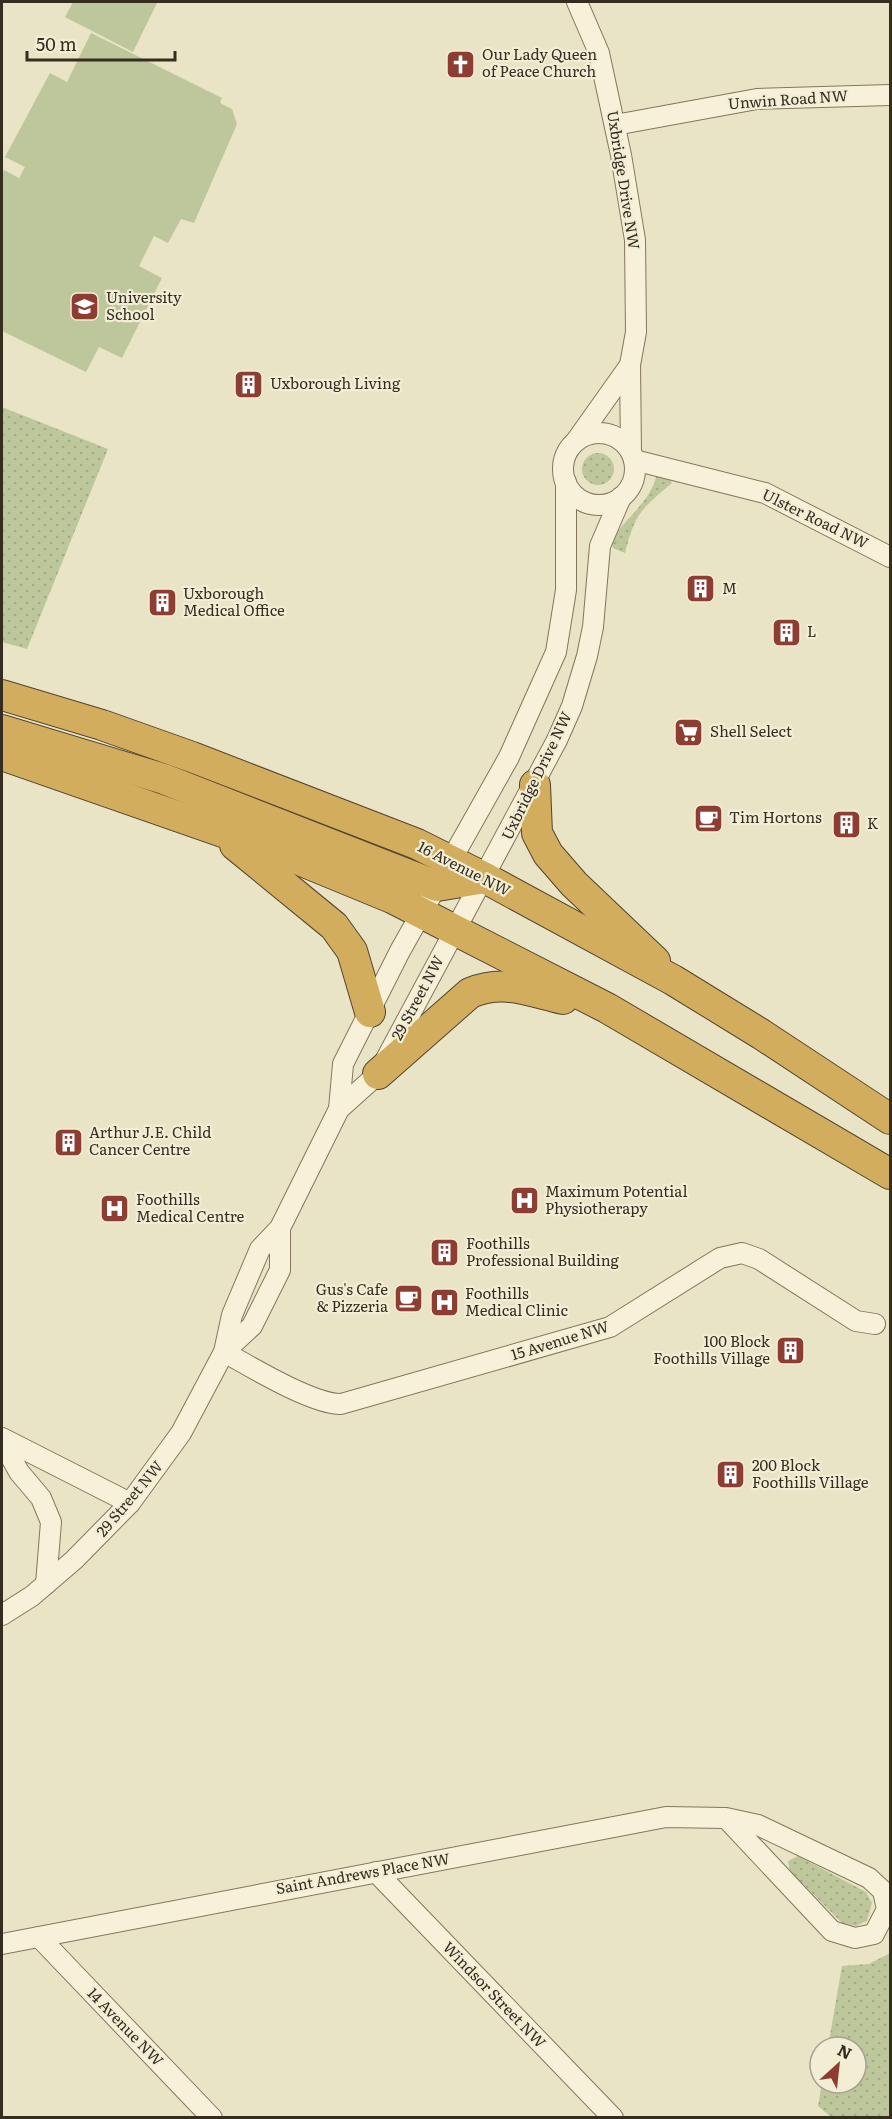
<svg xmlns="http://www.w3.org/2000/svg" width="892" height="2119" font-family="Literata,serif">
<style>
.grass{fill:url(#grass-dots)}
.pitch{fill:#bdc79b}
.lines{fill:none;stroke-linecap:round;stroke-linejoin:round}
.minor-casing{stroke:#84765d;stroke-width:22}
.highway-casing{stroke:#524431;stroke-width:32}
.minor{stroke:#f6f1d8;stroke-width:20}
.highway{stroke:#d2ad5e;stroke-width:30}
.labels{text-anchor:middle;stroke-width:4.5;stroke-linejoin:round;paint-order:stroke}
.poi-label{font-size:15px;fill:#352d20;stroke:#f2edd5;text-anchor:start}
.street-label{font-size:15px;fill:#352d20;stroke:#f2edd5}
</style>
<defs>
<pattern id="grass-dots" width="8" height="8" patternUnits="userSpaceOnUse" patternTransform="scale(1.5)"><rect width="8" height="8" fill="#bdc79b"/><path d="M2 2h.1M6 6h.1" fill="none" stroke="#a3ab85" stroke-width="1.8" stroke-linecap="round"/></pattern>
</defs>
<rect width="100%" height="100%" fill="#eae4c6"/>
<g class="grass">
<polygon points="2,407 108,449 27,649 2,642"/>
<circle cx="598" cy="469" r="16"/>
<path d="M657 474 669 477 672 483C641 510 636 511 625 553L613 548 611 541C626 517 650 503 657 474Z"/>
<polygon points="798,1856 866,1892 872,1903 867,1921 856,1926 843,1924 790,1871 788,1861"/>
<polygon points="890,1953 890,2117 831,2117 818,2106 822,2083 856,2083 856,2047 828,2047 842,1966 869,1964"/>
</g>
<g class="pitch">
<polygon points="73,2 154,2 157,3 133,52 65,17"/>
<polygon points="91,33 222,98 220,103 232,109 237,124 194,223 181,219 168,243 154,236 139,266 162,278 122,358 99,347 86,372 2,331 2,174 4,170 19,178 25,167 5,157 50,73 67,82"/>
</g>
<g class="lines">
<defs>
<g id="minor">
<polyline points="577,2 599,53 621,155 635,240 636,332 630,365 631,452"/>
<polyline points="615,125 757,99 890,95"/>
<circle cx="599" cy="469" r="36"/>
<polyline points="576,441 630,365"/>
<polyline points="634,460 765,493 890,557"/>
<polyline points="339,1109 378,1074 557,740 572,706 587,656 593,627 600,546 621,497"/>
<path d="M224 1352C251 1367 312 1404 341 1404L610 1327 720 1258 742 1253 759 1259 856 1321 875 1324"/>
<polyline points="224,1352 252,1326 280,1270 280,1228"/>
<polyline points="2,1438 130,1503"/>
<polyline points="2,1441 19,1472 41,1498 51,1522 46,1584"/>
<polyline points="2,1615 32,1596 74,1560 130,1503 181,1433 224,1352 232,1315 260,1249 280,1228 339,1109 343,1064 400,951 509,757 556,652 566,590 566,482"/>
<polyline points="376,1872 613,2118"/>
<polyline points="39,1937 212,2118"/>
<polyline points="2,1944 666,1817 726,1818 758,1825 869,1878 883,1891 887,1909 874,1934 855,1938 832,1931 726,1818"/>
</g>
<g id="highway">
<polyline points="2,695 102,725 192,757 417,844 485,878 673,980 761,1034 890,1119"/>
<polyline points="2,730 164,779 437,886 485,878"/>
<polyline points="2,755 280,852 392,898 607,1008 890,1174"/>
<polyline points="535,785 537,833 548,854 574,884 655,961"/>
<polyline points="235,845 334,926 352,951 370,1012"/>
<path d="M378 1074 470 993C504 979 528 991 563 999"/>
</g>
</defs>
<use href="#minor" class="minor-casing"/>
<use href="#highway" class="highway-casing"/>
<use href="#minor" class="minor"/>
<use href="#highway" class="highway"/>
</g>
<defs>
<symbol id="church-square" viewBox="-11 -11 22 22"><rect x="-9" y="-9" width="18" height="18" rx="4" fill="#8e3d32" stroke="#f2edd5"/><path d="M-1.2-6h2.4v3.5h3.3v2.4h-3.3V6h-2.4V-.1h-3.3v-2.4h3.3Z" fill="#fff"/></symbol>
<symbol id="school-square" viewBox="-11 -11 22 22"><rect x="-9" y="-9" width="18" height="18" rx="4" fill="#8e3d32" stroke="#f2edd5"/><path d="M0-5L7-2L0 1L-7-2ZM-4 1L0 2.5L4 1V4Q0 6-4 4Z" fill="#fff"/></symbol>
<symbol id="building-square" viewBox="-11 -11 22 22"><rect x="-9" y="-9" width="18" height="18" rx="4" fill="#8e3d32" stroke="#f2edd5"/><path d="M-4-6H4V6H1V3H-1V6H-4ZM-2.5-4.3h1.7v1.8h-1.7ZM.8-4.3h1.7v1.8H.8ZM-2.5-1h1.7V.8h-1.7ZM.8-1h1.7V.8H.8Z" fill="#fff"/></symbol>
<symbol id="supermarket-square" viewBox="-11 -11 22 22"><rect x="-9" y="-9" width="18" height="18" rx="4" fill="#8e3d32" stroke="#f2edd5"/><path d="M-6-5.5h2.5l.6 2H6L4.5 2H-2.5L-4.4-4H-6ZM-1.5 3.2a1.3 1.3 0 1 0 .1 0ZM3 3.2a1.3 1.3 0 1 0 .1 0Z" fill="#fff"/></symbol>
<symbol id="cafe-square" viewBox="-11 -11 22 22"><rect x="-9" y="-9" width="18" height="18" rx="4" fill="#8e3d32" stroke="#f2edd5"/><path d="M-5.5-4.5H6V0H3Q3 3.5 0 3.5H-2.5Q-5.5 3.5-5.5 0ZM3-3.2v2h1.7v-2ZM-6 4.5H4V6H-6Z" fill="#fff"/></symbol>
<symbol id="hospital-square" viewBox="-11 -11 22 22"><rect x="-9" y="-9" width="18" height="18" rx="4" fill="#8e3d32" stroke="#f2edd5"/><path d="M-5-5h3v3.5h4V-5h3V5h-3V1.5h-4V5h-3Z" fill="#fff"/></symbol>
</defs>
<g fill-rule="evenodd">
<use href="#church-square" x="444" y="48" width="33" height="33"/>
<use href="#school-square" x="68" y="290" width="33" height="33"/>
<use href="#building-square" x="232" y="368" width="33" height="33"/>
<use href="#building-square" x="684" y="572" width="33" height="33"/>
<use href="#building-square" x="146" y="586" width="33" height="33"/>
<use href="#building-square" x="770" y="616" width="33" height="33"/>
<use href="#supermarket-square" x="672" y="716" width="33" height="33"/>
<use href="#cafe-square" x="692" y="802" width="33" height="33"/>
<use href="#building-square" x="830" y="808" width="33" height="33"/>
<use href="#building-square" x="52" y="1126" width="33" height="33"/>
<use href="#hospital-square" x="508" y="1184" width="33" height="33"/>
<use href="#hospital-square" x="98" y="1192" width="33" height="33"/>
<use href="#building-square" x="428" y="1236" width="33" height="33"/>
<use href="#cafe-square" x="392" y="1282" width="33" height="33"/>
<use href="#hospital-square" x="428" y="1286" width="33" height="33"/>
<use href="#building-square" x="774" y="1334" width="33" height="33"/>
<use href="#building-square" x="714" y="1458" width="33" height="33"/>
</g>
<g class="labels">
<g class="poi-label">
<text x="482" y="60">Our Lady Queen<tspan x="482" dy="17">of Peace Church</tspan></text>
<text x="106" y="303">University<tspan x="106" dy="17">School</tspan></text>
<text x="270" y="389">Uxborough Living</text>
<text x="722" y="594">M</text>
<text x="183" y="599">Uxborough<tspan x="183" dy="17">Medical Office</tspan></text>
<text x="807" y="637">L</text>
<text x="710" y="737">Shell Select</text>
<text x="729" y="823">Tim Hortons</text>
<text x="867" y="829">K</text>
<text x="89" y="1138">Arthur J.E. Child<tspan x="89" dy="17">Cancer Centre</tspan></text>
<text x="545" y="1197">Maximum Potential<tspan x="545" dy="17">Physiotherapy</tspan></text>
<text x="136" y="1205">Foothills<tspan x="136" dy="17">Medical Centre</tspan></text>
<text x="466" y="1249">Foothills<tspan x="466" dy="17">Professional Building</tspan></text>
<text x="388" y="1295" text-anchor="end">Gus's Cafe<tspan x="388" dy="17">&amp; Pizzeria</tspan></text>
<text x="465" y="1299">Foothills<tspan x="465" dy="17">Medical Clinic</tspan></text>
<text x="770" y="1347" text-anchor="end">100 Block<tspan x="770" dy="17">Foothills Village</tspan></text>
<text x="752" y="1471">200 Block<tspan x="752" dy="17">Foothills Village</tspan></text>
</g>
<g class="street-label">
<text transform="translate(788 100) rotate(-4)" y="5">Unwin Road NW</text>
<text transform="translate(623 180) rotate(81)" y="5">Uxbridge Drive NW</text>
<text transform="translate(815 519) rotate(26)" y="5">Ulster Road NW</text>
<text transform="translate(537 776) rotate(-64)" y="5">Uxbridge Drive NW</text>
<text transform="translate(464 869) rotate(27)" y="5">16 Avenue NW</text>
<text transform="translate(418 998) rotate(-62)" y="5">29 Street NW</text>
<text transform="translate(560 1341) rotate(-17)" y="5">15 Avenue NW</text>
<text transform="translate(130 1499) rotate(-50)" y="5">29 Street NW</text>
<text transform="translate(363 1874) rotate(-10)" y="5">Saint Andrews Place NW</text>
<text transform="translate(494 1995) rotate(46)" y="5">Windsor Street NW</text>
<text transform="translate(125 2027) rotate(46)" y="5">14 Avenue NW</text>
</g>
</g>
<rect width="892" height="2119" fill="none" stroke="#352d20" stroke-width="6"/>
<g transform="translate(838 2065) rotate(27)"><circle r="28" fill="#f2edd5" stroke="#a6a08d" stroke-width="1.5"/>
<path d="M0-4.5L10 22L0 15L-10 22Z" fill="#8e3d32"/>
<text y="-9" font-size="16" font-weight="bold" text-anchor="middle" fill="#352d20">N</text>
</g>
<path d="M27 51v9h148v-9" fill="none" stroke="#352d20" stroke-width="3"/>
<text x="36" y="51" font-size="18" fill="#352d20" stroke="#f2edd5" stroke-width="4.5" paint-order="stroke">50 m</text>
</svg>
